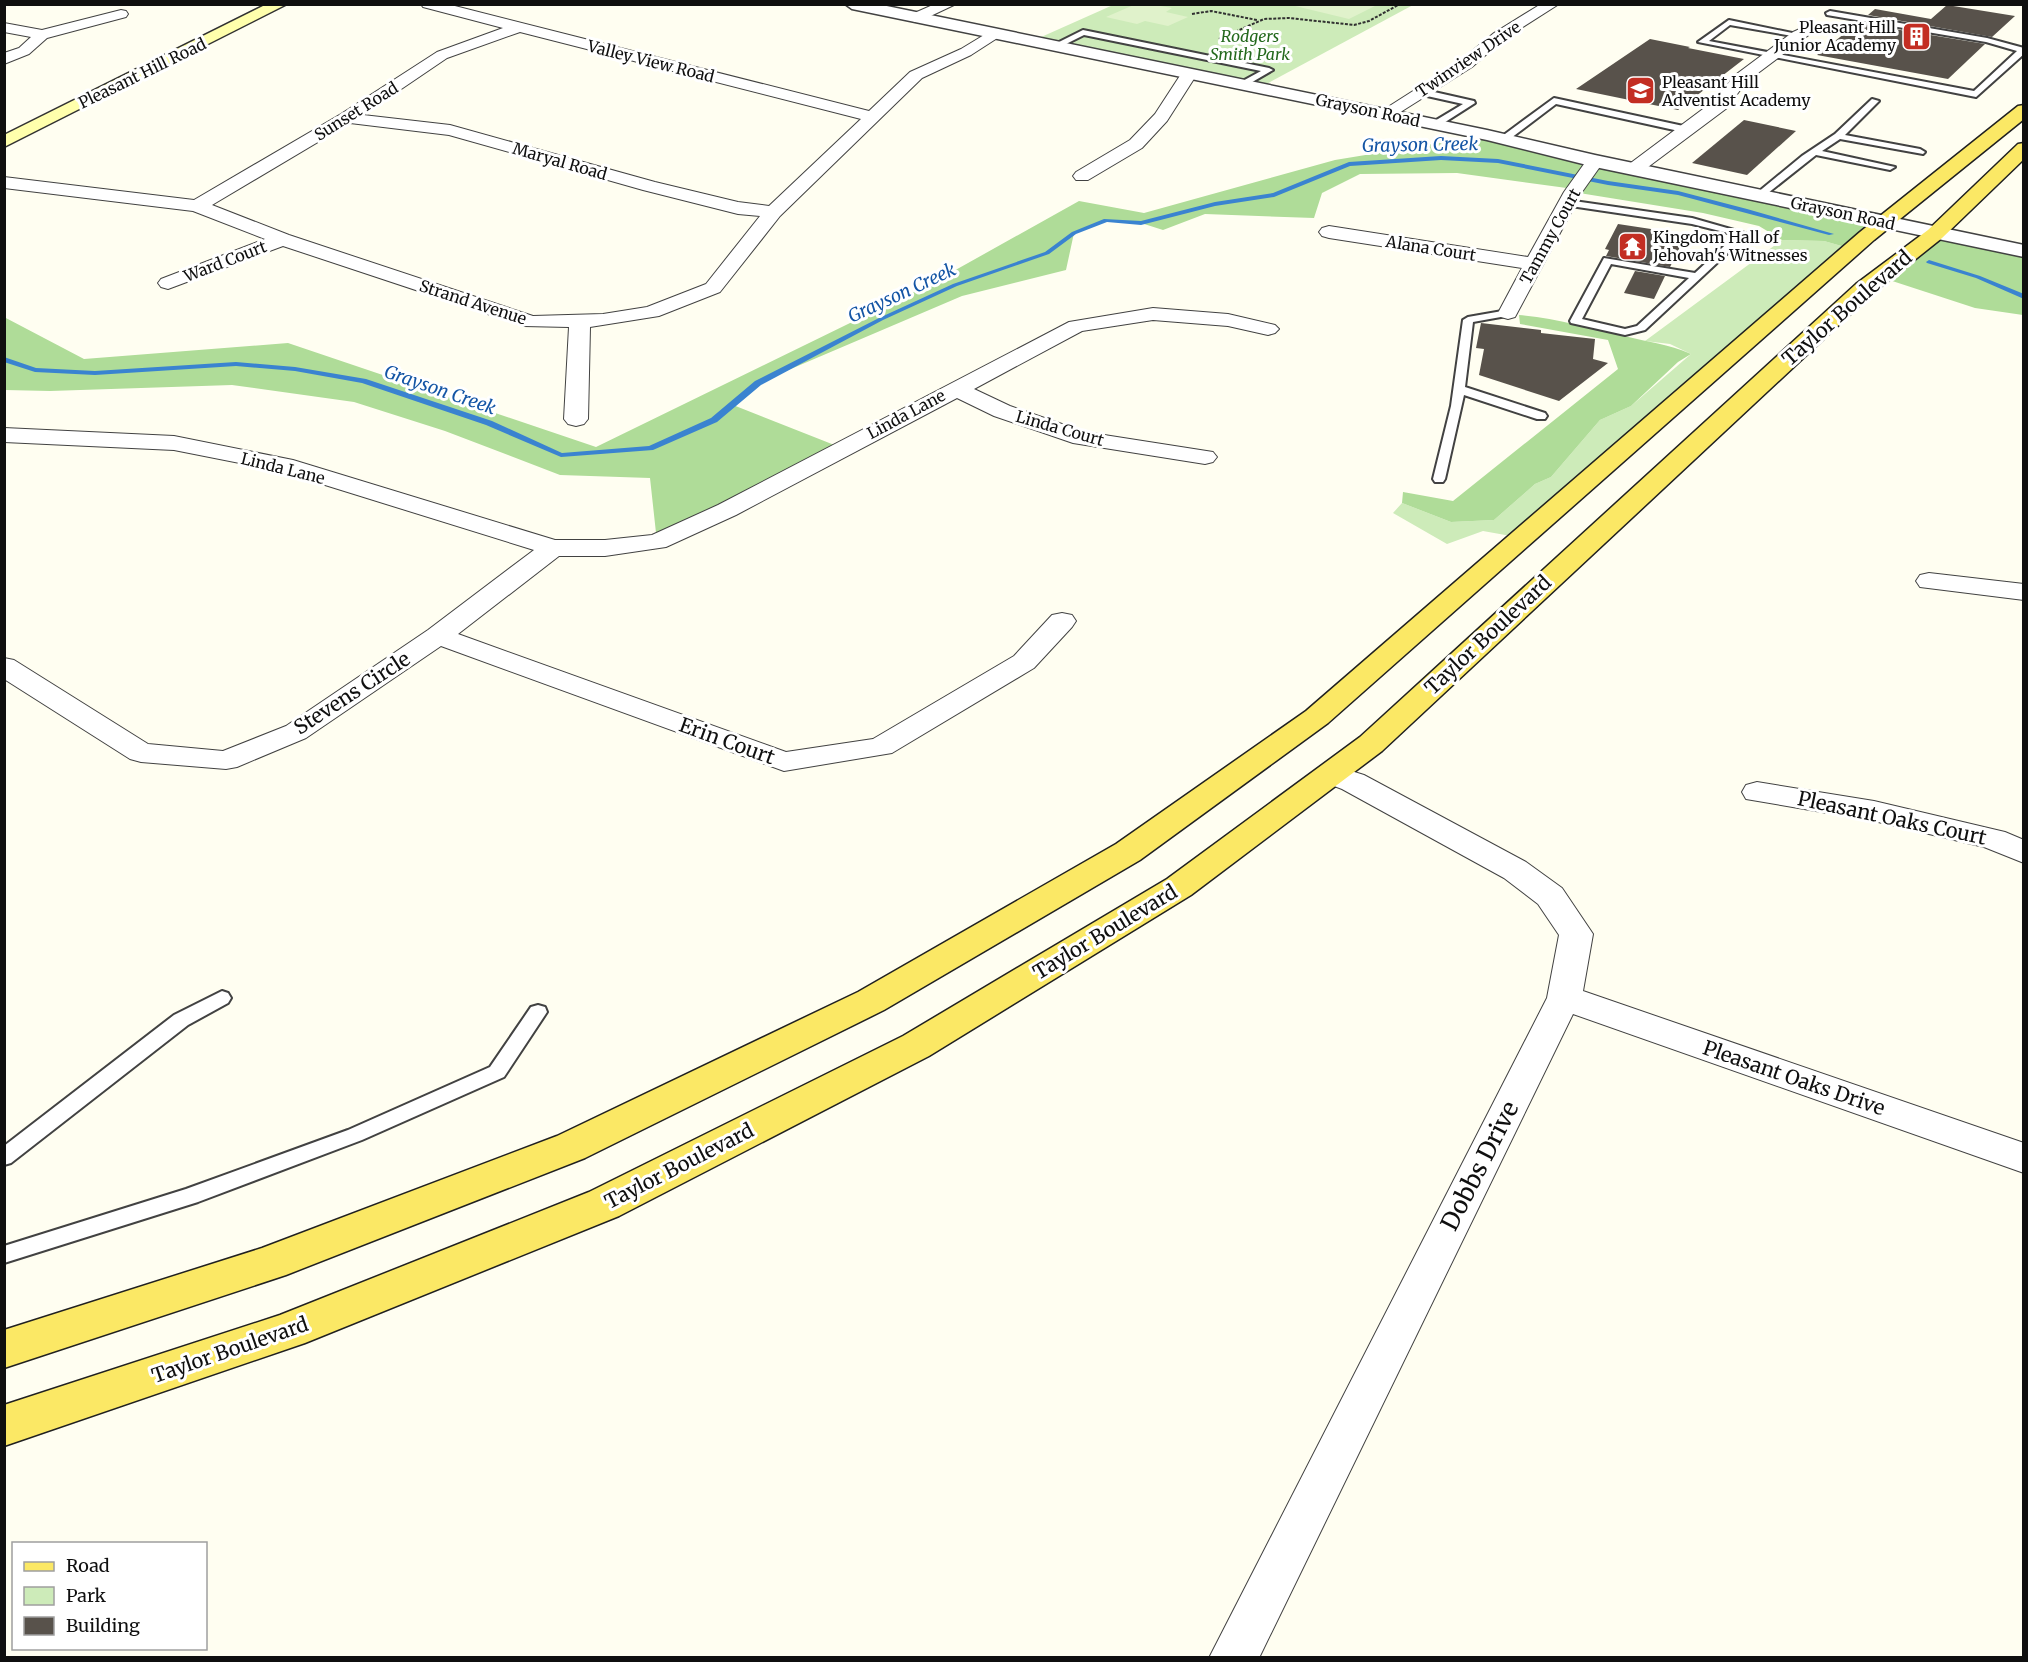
<svg xmlns="http://www.w3.org/2000/svg" width="2028" height="1662" font-family="Merriweather,serif">
<style>
.green{fill:#cdebb9}
.forest{fill:#afdc98}
.pitch{fill:#e0f2cb}
.lines{fill:none;stroke-linecap:round;stroke-linejoin:round}
.stream{fill:#3a83d0;fill-rule:evenodd}
.building{fill:#58524b}
.service-casing{stroke:#424242;stroke-width:4}
.minor-casing{stroke:#424242;stroke-width:2}
.tertiary-casing{stroke:#424242;stroke-width:3}
.secondary-casing{stroke:#313131;stroke-width:3}
.primary-casing{stroke:#202020;stroke-width:3}
.path{stroke:#313131;stroke-width:2;stroke-dasharray:3 1.5;stroke-linecap:butt}
.service{fill:#fff;fill-rule:evenodd}
.minor{fill:#fff;fill-rule:evenodd}
.tertiary{fill:#fff;fill-rule:evenodd}
.secondary{fill:#ffffac;fill-rule:evenodd}
.primary{fill:#fbe865;fill-rule:evenodd}
.labels{text-anchor:middle;stroke-width:6;stroke-linejoin:round;paint-order:stroke}
.far-poi-label{font-size:16px;fill:#0f0f0f;stroke:#fff;text-anchor:start}
.far-park-label{font-size:16px;font-style:italic;fill:#24691d;stroke:#fff}
.far-street-label{font-size:16px;fill:#0f0f0f;stroke:#fff}
.far-water-label{font-size:18px;font-style:italic;fill:#1455a5;stroke:#fff}
.street-label{font-size:20px;fill:#0f0f0f;stroke:#fff}
.near-street-label{font-size:24px;fill:#0f0f0f;stroke:#fff}
</style>
<rect width="100%" height="100%" fill="#fffef1"/>
<g class="green">
<polygon points="1113,5 1413,5 1259,88 1030,42"/>
<polygon points="1782,240 1824,241 1852,249 1522,538 1483,531 1447,544 1393,513 1402,503 1451,522 1494,520 1535,484 1551,477 1600,420 1631,406 1691,354 1670,344 1645,341"/>
</g>
<g class="forest">
<polygon points="1487,135 1884,222 1852,249 1824,241 1782,240 1759,226 1703,213 1573,192 1574,189 1457,173 1360,174 1322,193 1314,218 1205,214 1163,230 1141,223 1106,220 1074,233 1066,270 962,296 758,383 733,405 842,448 657,542 650,478 560,475 445,431 354,402 232,385 50,391 5,390 4,317 84,359 288,343 596,447 934,282 1079,201 1144,213 1335,160"/>
<polygon points="1935,234 2023,251 2023,315 1975,308 1880,277"/>
<path d="M1519 315C1555 318 1589 328 1624 336 1648 342 1668 344 1691 354L1678 362 1631 406 1600 420 1551 477 1535 484 1494 520 1451 522 1402 503 1403 492 1453 501 1618 369 1608 340 1520 324Z"/>
</g>
<g class="pitch">
<polygon points="1136,4 1155,5 1172,8 1166,12 1188,17 1168,26 1145,21 1137,24 1106,17"/>
<polygon points="1291,5 1291,4 1377,5 1349,19"/>
</g>
<g class="lines">
<g class="stream">
<polygon points="1441,156 1498,159 1608,181 1678,191 1747,209 1834,234 1829,235 1678,195 1608,185 1498,163 1441,160 1350,166 1274,197 1215,206 1141,225 1107,222 1076,234 1049,254 957,286 883,320 761,385 717,422 653,450 561,457 486,425 362,383 295,371 236,366 95,375 35,372 4,362 4,357 36,368 95,371 236,362 295,367 366,379 492,421 562,453 649,446 711,418 755,381 879,318 953,284 1045,252 1072,232 1104,219 1141,221 1215,202 1273,193 1349,162"/>
<polygon points="1929,260 1980,276 2024,294 2024,299 1976,278 1927,263 1926,262"/>
</g>
</g>
<g class="building">
<polygon points="1947,5 2015,16 1992,37 1868,15 1875,9 1931,19"/>
<polygon points="1858,23 1985,44 1948,79 1817,55"/>
<polygon points="1650,39 1690,47 1688,48 1744,59 1678,110 1576,89"/>
<polygon points="1744,120 1796,131 1747,175 1692,163"/>
<polygon points="1618,224 1684,234 1685,237 1670,267 1606,256 1609,250 1605,249"/>
<polygon points="1635,271 1665,276 1654,299 1624,293"/>
<polygon points="1481,323 1541,330 1541,333 1595,339 1593,359 1608,363 1559,401 1479,375 1484,349 1476,348"/>
</g>
<g class="lines">
<defs>
<g id="service">
<polygon points="1830,11 1987,38 2024,48 2024,54 1976,97 1698,42 1729,20 1802,35 1798,37 1730,25 1709,41 1974,91 2017,51 1986,42 1827,15 1826,13"/>
<polygon points="1083,30 1269,68 1273,70 1242,88 1239,87 1239,83 1261,71 1084,35 1056,49 1049,47"/>
<polygon points="1421,89 1474,101 1475,103 1439,126 1433,126 1433,122 1463,104 1418,94 1417,92"/>
<polygon points="1554,98 1688,127 1692,130 1688,133 1556,104 1507,141 1501,141 1501,137"/>
<polygon points="1872,99 1879,101 1845,135 1920,149 1925,152 1923,154 1840,139 1822,151 1895,167 1890,170 1816,155 1763,197 1757,197 1757,193 1802,156 1835,134"/>
<path d="M1567 200 1692 218 1748 234 1645 330 1625 335 1571 323 1570 321 1604 258 1695 273 1736 235 1692 224 1564 205V201ZM1611 264 1689 278 1637 326 1625 329 1582 319Z"/>
<polygon points="1508,310 1512,311 1512,315 1473,322 1465,387 1545,413 1547,416 1545,419 1537,419 1464,395 1445,479 1443,482 1435,482 1433,479 1451,406 1463,320 1468,317"/>
<polygon points="222,991 228,993 231,998 228,1003 188,1025 11,1163 4,1165 4,1146 174,1015"/>
<polygon points="538,1005 545,1007 547,1012 504,1077 362,1140 198,1202 4,1263 4,1246 186,1189 348,1130 490,1067 531,1007"/>
</g>
<g id="minor">
<path d="M421 4H447L869 111 910 72 961 49 989 32H999L1002 35 971 55 922 78 780 216 720 292 659 316 590 327 588 419 584 424 576 426 568 424 564 419 569 327 524 326 283 246 168 289 161 287 158 283 161 279 265 239 193 211 4 188V177L194 200 341 114 437 52 503 28 423 7ZM520 32 861 119 769 206 738 202 655 182 450 125 363 115 447 58ZM350 123 449 135 643 190 738 214 760 216 706 284 647 307 603 314 533 316 289 235 212 205Z"/>
<polygon points="935,4 956,4 920,21 915,22 908,18 910,15"/>
<polygon points="1541,4 1559,4 1504,39 1472,67 1391,118 1385,119 1377,114 1460,61 1494,33"/>
<polygon points="121,10 126,11 128,14 126,17 47,38 29,54 4,64 4,53 19,48 31,37 4,32 4,23 42,30"/>
<polygon points="1811,24 1816,25 1818,28 1746,82 1727,108 1640,173 1628,173 1625,169 1628,165 1715,100 1734,76 1793,32"/>
<polygon points="1189,69 1197,74 1167,121 1142,148 1088,180 1076,180 1073,176 1076,172 1130,140 1155,114 1183,71"/>
<polygon points="1595,156 1601,157 1604,161 1582,192 1515,317 1508,319 1501,317 1498,313 1522,268 1329,238 1322,236 1319,232 1322,228 1329,226 1528,257 1564,192 1589,157"/>
<polygon points="1153,308 1228,314 1275,325 1279,329 1275,333 1268,335 1228,326 1153,320 1082,331 974,389 1010,406 1085,432 1213,452 1217,457 1213,462 1205,464 1073,443 994,416 957,398 736,515 666,547 605,556 559,556 458,634 786,752 873,739 1014,656 1052,615 1062,613 1072,615 1076,621 1072,627 1034,668 892,753 784,771 441,646 306,738 237,767 226,769 141,762 130,759 4,679 4,658 14,660 148,744 223,751 286,726 428,630 534,550 280,471 174,450 4,442 4,428 174,436 293,460 555,540 605,540 652,535 718,505 1069,322"/>
<polygon points="1929,573 2024,584 2024,600 1920,587 1916,581 1920,575"/>
<polygon points="1332,765 1364,775 1526,862 1562,888 1593,934 1583,991 2024,1143 2024,1173 1573,1014 1259,1658 1209,1658 1547,998 1559,935 1538,904 1504,878 1342,789 1321,781 1317,774 1321,767"/>
<polygon points="1757,782 1874,801 2005,832 2024,840 2024,863 1984,847 1874,821 1746,799 1742,792 1746,785"/>
</g>
<polygon id="tertiary" points="845,4 877,4 1487,130 1595,155 2024,245 2024,257 1595,167 1487,140 852,9"/>
<polygon id="secondary" points="267,4 287,4 4,147 4,135"/>
<g id="primary">
<polygon points="2024,105 2024,119 1874,240 1328,723 1140,860 884,1010 585,1158 286,1275 4,1368 4,1330 262,1248 557,1136 858,992 1116,844 1306,711 1860,232 2018,106"/>
<polygon points="2024,143 2024,159 1942,238 1872,294 1382,751 1191,895 929,1056 619,1216 305,1343 4,1446 4,1405 280,1315 589,1192 903,1036 1167,879 1360,737 1856,284 1928,230 2018,144"/>
</g>
</defs>
<use href="#service" class="service-casing"/>
<use href="#minor" class="minor-casing"/>
<use href="#tertiary" class="tertiary-casing"/>
<use href="#secondary" class="secondary-casing"/>
<use href="#primary" class="primary-casing"/>
<g class="path">
<polyline points="1192,14 1211,11 1257,20"/>
<polyline points="1219,39 1264,19 1289,18 1354,25 1369,21 1400,4"/>
</g>
<use href="#service" class="service"/>
<use href="#minor" class="minor"/>
<use href="#tertiary" class="tertiary"/>
<use href="#secondary" class="secondary"/>
<use href="#primary" class="primary"/>
</g>
<defs>
<symbol id="building-square" viewBox="-11 -11 22 22"><rect x="-9" y="-9" width="18" height="18" rx="4" fill="#c32e23" stroke="#fff"/><path d="M-4-6H4V6H1V3H-1V6H-4ZM-2.5-4.3h1.7v1.8h-1.7ZM.8-4.3h1.7v1.8H.8ZM-2.5-1h1.7V.8h-1.7ZM.8-1h1.7V.8H.8Z" fill="#fff"/></symbol>
<symbol id="school-square" viewBox="-11 -11 22 22"><rect x="-9" y="-9" width="18" height="18" rx="4" fill="#c32e23" stroke="#fff"/><path d="M0-5L7-2L0 1L-7-2ZM-4 1L0 2.5L4 1V4Q0 6-4 4Z" fill="#fff"/></symbol>
<symbol id="temple-square" viewBox="-11 -11 22 22"><rect x="-9" y="-9" width="18" height="18" rx="4" fill="#c32e23" stroke="#fff"/><path d="M0-6L5-2H3V0L6.5 2.5H4V6H1.5V3h-3V6H-4V2.5H-6.5L-3 0V-2H-5Z" fill="#fff"/></symbol>
</defs>
<g fill-rule="evenodd">
<use href="#building-square" x="1900" y="20" width="33" height="33"/>
<use href="#school-square" x="1624" y="74" width="33" height="33"/>
<use href="#temple-square" x="1616" y="230" width="33" height="33"/>
</g>
<g class="labels">
<g class="far-poi-label">
<text x="1896" y="33" text-anchor="end">Pleasant Hill<tspan x="1896" dy="18">Junior Academy</tspan></text>
<text x="1662" y="88">Pleasant Hill<tspan x="1662" dy="18">Adventist Academy</tspan></text>
<text x="1653" y="243">Kingdom Hall of<tspan x="1653" dy="18">Jehovah's Witnesses</tspan></text>
</g>
<g class="far-park-label">
<text x="1250" y="42">Rodgers<tspan x="1250" dy="18">Smith Park</tspan></text>
</g>
<g class="far-street-label">
<text transform="translate(1468 59) rotate(-34)" y="6">Twinview Drive</text>
<text transform="translate(651 61) rotate(14)" y="6">Valley View Road</text>
<text transform="translate(142 73) rotate(-26)" y="6">Pleasant Hill Road</text>
<text transform="translate(1368 110) rotate(12)" y="6">Grayson Road</text>
<text transform="translate(356 111) rotate(-32)" y="6">Sunset Road</text>
<text transform="translate(560 161) rotate(16)" y="6">Maryal Road</text>
<text transform="translate(1843 213) rotate(12)" y="6">Grayson Road</text>
<text transform="translate(1550 236) rotate(-61)" y="6">Tammy Court</text>
<text transform="translate(1431 248) rotate(9)" y="6">Alana Court</text>
<text transform="translate(225 261) rotate(-21)" y="6">Ward Court</text>
<text transform="translate(473 302) rotate(18)" y="6">Strand Avenue</text>
<text transform="translate(906 414) rotate(-28)" y="6">Linda Lane</text>
<text transform="translate(1060 428) rotate(16)" y="6">Linda Court</text>
<text transform="translate(283 468) rotate(14)" y="6">Linda Lane</text>
</g>
<g class="far-water-label">
<text transform="translate(1420 145) rotate(-1)" y="6">Grayson Creek</text>
<text transform="translate(902 293) rotate(-25)" y="6">Grayson Creek</text>
<text transform="translate(440 390) rotate(19)" y="6">Grayson Creek</text>
</g>
<g class="street-label">
<text transform="translate(1847 308) rotate(-41)" y="7">Taylor Boulevard</text>
<text transform="translate(1488 635) rotate(-43)" y="7">Taylor Boulevard</text>
<text transform="translate(352 693) rotate(-33)" y="7">Stevens Circle</text>
<text transform="translate(727 741) rotate(20)" y="7">Erin Court</text>
<text transform="translate(1892 818) rotate(12)" y="7">Pleasant Oaks Court</text>
<text transform="translate(1105 932) rotate(-31)" y="7">Taylor Boulevard</text>
<text transform="translate(1794 1078) rotate(19)" y="7">Pleasant Oaks Drive</text>
<text transform="translate(679 1166) rotate(-27)" y="7">Taylor Boulevard</text>
<text transform="translate(230 1350) rotate(-19)" y="7">Taylor Boulevard</text>
</g>
<g class="near-street-label">
<text transform="translate(1480 1166) rotate(-63)" y="8">Dobbs Drive</text>
</g>
</g>
<rect width="2028" height="1662" fill="none" stroke="#0f0f0f" stroke-width="12"/>
<rect x="12" y="1542" width="195" height="108" fill="#ffffff" stroke="#9f9f9f" stroke-width="1.5"/>
<rect x="24" y="1562" width="30" height="9" fill="#fbe865" stroke="#9f9f9f" stroke-width="1.5"/>
<text x="66" y="1572" font-size="18" fill="#0f0f0f">Road</text>
<rect x="24" y="1587" width="30" height="18" fill="#cdebb9" stroke="#9f9f9f" stroke-width="1.5"/>
<text x="66" y="1602" font-size="18" fill="#0f0f0f">Park</text>
<rect x="24" y="1617" width="30" height="18" fill="#58524b" stroke="#9f9f9f" stroke-width="1.5"/>
<text x="66" y="1632" font-size="18" fill="#0f0f0f">Building</text>
</svg>
